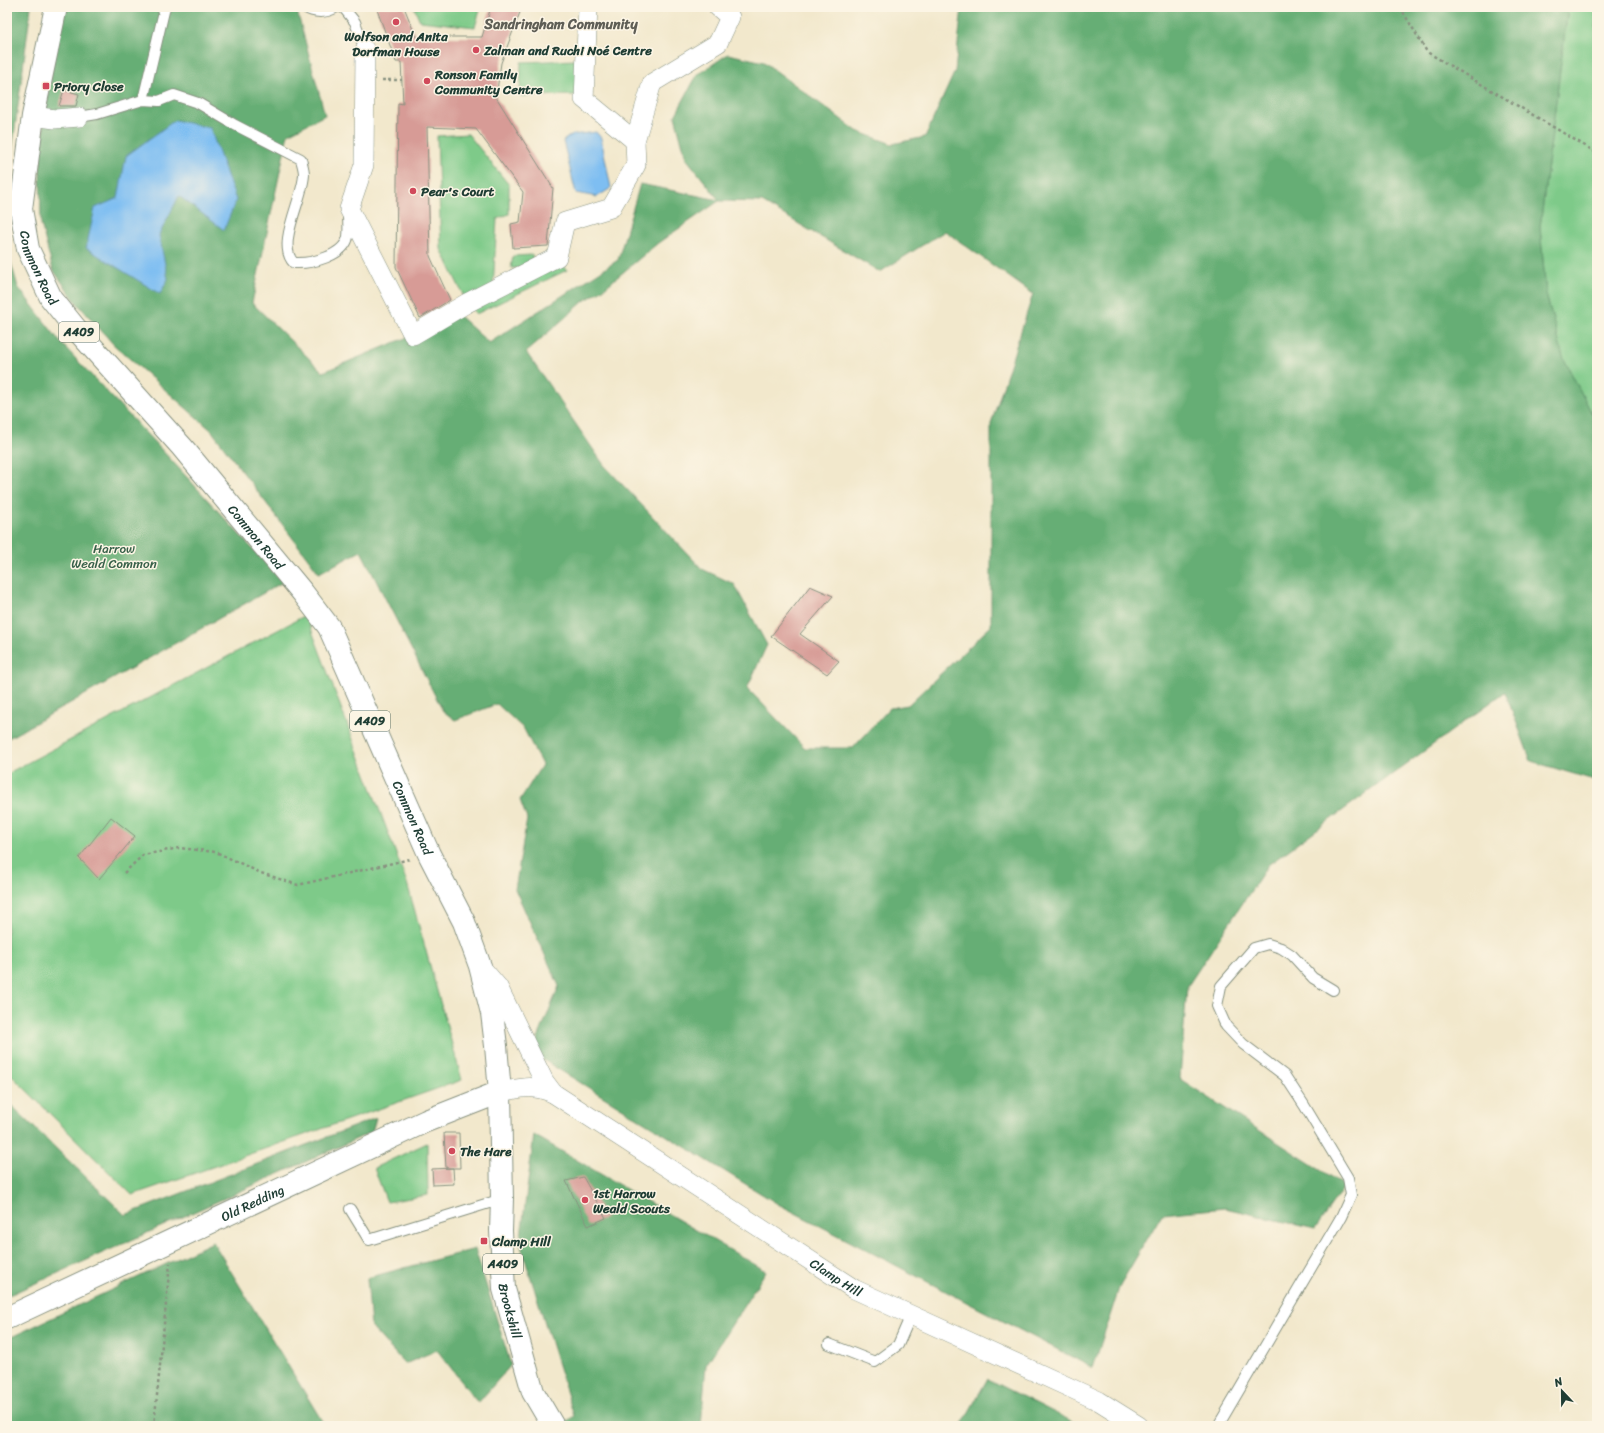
<svg xmlns="http://www.w3.org/2000/svg" width="1604" height="1433" font-family="Sriracha,sans-serif">
<style>
.green{fill:#7eca89;stroke:#4e845e}
.forest{fill:#66ae75;stroke:#427654;fill-rule:evenodd}
.water{fill:#7ebef2;stroke:#4e7e93}
.building{fill:#d79b96}
.lines{fill:none;stroke-linecap:round;stroke-linejoin:round}
.service-casing{stroke:#889280;stroke-width:12}
.minor-casing{stroke:#889280;stroke-width:20}
.tertiary-casing{stroke:#889280;stroke-width:24}
.primary-casing{stroke:#889280;stroke-width:24}
.path{stroke:#889280;stroke-width:2.5;stroke-dasharray:3 3;stroke-linecap:butt}
.service{stroke:#fff;stroke-width:10}
.minor{stroke:#fff;stroke-width:19}
.tertiary{stroke:#fff;stroke-width:22}
.primary{stroke:#fff;stroke-width:22}
.poi-dot{fill:#d1495b;stroke:#fcf5e5;stroke-width:1.5}
.labels{text-anchor:middle;stroke-width:3;stroke-linejoin:round;paint-order:stroke}
.shield{fill:#fcf5e5;stroke:#617469;stroke-width:1}
.shield-label{font-size:12px;font-weight:bold;fill:#1f3d34}
.poi-label{font-size:13px;font-weight:bold;fill:#1f3d34;stroke:#fcf5e5;text-anchor:start}
.street-label{font-size:13px;fill:#1f3d34;stroke:#fcf5e5}
.park-label{font-size:13px;fill:#376049;stroke:#fcf5e5}
.neighbourhood-label{font-size:14px;font-weight:bold;fill:#5f5e56;stroke:#fcf5e5}
</style>
<rect width="100%" height="100%" fill="#fcf5e5"/>
<filter id="ink" filterUnits="userSpaceOnUse"><feTurbulence type="fractalNoise" baseFrequency=".025" numOctaves="2"/><feDisplacementMap in="SourceGraphic" scale="8" xChannelSelector="R" yChannelSelector="G"/><feConvolveMatrix kernelMatrix="1 2 1 2 8 2 1 2 1" color-interpolation-filters="sRGB"/></filter>
<filter id="wash" filterUnits="userSpaceOnUse"><feTurbulence type="fractalNoise" baseFrequency=".012" numOctaves="4" result="noise"/><feDisplacementMap in="SourceGraphic" scale="16" xChannelSelector="R" yChannelSelector="G"/><feGaussianBlur stdDeviation="0.9" result="paint"/><feColorMatrix in="noise" values="0 0 0 0 0 0 0 0 0 0 0 0 0 0 0 0 0 1.4 0 .05"/><feComposite in="paint" operator="in"/></filter>
<g filter="url(#wash)">
<rect width="100%" height="100%" fill="#f2e8cc"/>
<g class="green">
<polygon points="414,7 481,7 475,27 420,21"/>
<polygon points="1568,7 1597,7 1597,419 1592,414 1563,357 1546,294 1540,227"/>
<polygon points="578,60 579,95 520,96 521,62"/>
<polygon points="468,134 509,185 509,214 497,219 493,289 532,268 511,268 513,256 532,255 534,268 557,257 567,270 476,314 467,303 441,249 437,136"/>
<polygon points="306,615 407,883 462,1080 132,1195 7,1071 7,776 12,771"/>
<polygon points="427,1143 428,1195 387,1202 374,1168"/>
</g>
<g class="forest">
<polygon points="7,7 31,7 7,189"/>
<path d="M61 7H296L325 115 288 134 252 303 323 372 459 316 489 343 618 260 640 184 719 200 686 158 675 116 697 75 728 54 764 62 857 131 892 144 925 137 955 71 962 7H1568L1540 227 1546 294 1563 357 1592 414 1597 419V781L1531 761 1505 692 1268 865 1187 987 1180 1079 1345 1186 1315 1229 1225 1208 1162 1214 1120 1285 1093 1368 778 1204 532 1053 559 986 515 889 527 819 520 800 542 765 524 729 497 704 455 720 443 711 361 551 319 573 211 430 114 345 76 302 53 270 41 224 40 171 44 124ZM719 201 762 202 880 272 945 231 1033 294 991 424V626L908 705 890 708 853 748H805L747 688 767 645 734 584 702 569 604 465 526 352 584 301 602 290 658 243Z"/>
<polygon points="7,249 18,287 61,343 174,463 283,582 7,739"/>
<polygon points="7,1101 125,1215 376,1118 372,1132 7,1296"/>
<polygon points="534,1135 766,1271 706,1365 701,1426 561,1426 574,1416 520,1243"/>
<polygon points="213,1242 325,1426 7,1426 7,1339"/>
<polygon points="475,1249 511,1365 478,1403 437,1350 405,1364 371,1327 367,1278"/>
<polygon points="988,1378 988,1379 1081,1426 961,1426"/>
</g>
<g class="water">
<polygon points="175,120 210,128 236,200 224,230 179,196 159,235 168,279 160,294 86,248 95,208 118,198 126,156"/>
<polygon points="596,132 601,138 611,188 597,197 576,193 563,141 571,135"/>
</g>
<g id="blocks">
<g class="building">
<polygon points="376,7 404,7 416,37 482,37 491,7 522,7 501,63 496,97 553,188 548,246 513,248 511,224 520,222 523,192 476,129 427,127 430,256 450,300 420,318 396,267 398,103 403,104 401,62 396,62"/>
<polygon points="64,90 79,94 76,106 59,106"/>
<polygon points="810,586 833,596 800,634 839,661 827,674 771,636"/>
<polygon points="111,817 135,836 99,879 79,858"/>
<polygon points="444,1133 459,1133 460,1168 446,1168"/>
<polygon points="453,1168 454,1184 433,1185 432,1169"/>
<polygon points="583,1177 606,1218 588,1226 566,1181"/>
</g>
</g>
</g>
<g filter="url(#ink)">
<use href="#blocks" fill-opacity="0" stroke="#889280" stroke-width="1"/>
<g class="lines">
<defs>
<g id="service">
<path d="M304 7C315 14 326 13 337 7"/>
<polyline points="343,7 355,22 365,50"/>
<polyline points="143,100 165,7"/>
<path d="M79 117 97 114 143 100 159 101 174 95 198 103 235 125 301 159C302 164 304 169 304 174 304 197 275 245 294 263 311 264 344 256 348 237 349 230 348 221 348 214"/>
<polyline points="350,1209 369,1240 502,1199"/>
<polyline points="829,1344 875,1362 898,1345 911,1315"/>
<polyline points="1218,1426 1341,1217 1351,1195 1348,1178 1304,1105 1285,1076 1243,1044 1226,1026 1217,1006 1221,986 1254,948 1268,944 1281,948 1292,955 1313,978 1333,990"/>
</g>
<g id="minor">
<polyline points="588,7 584,99 635,141"/>
<polyline points="365,50 364,165 349,209 413,335 467,303 557,257 565,222 611,208 636,165 635,141 652,83 718,43 730,17 718,7"/>
<polyline points="33,116 55,119 79,117"/>
<polyline points="480,966 498,987 544,1081 553,1093"/>
<path id="s1" d="M500 1092C524 1088 529 1084 553 1093L854 1289 1099 1401 1139 1426"/>
</g>
<g id="tertiary">
<path id="s2" d="M7 1318 426 1121 500 1092"/>
</g>
<g id="primary">
<path id="s3" d="M56 7 33 116 21 209 28 249 51 298 76 329 182 447 303 593 329 627 429 854 464 922 480 966 492 1013 496 1046 500 1092 502 1199 501 1231 504 1289 533 1392 553 1426"/>
</g>
</defs>
<use href="#service" class="service-casing"/>
<use href="#minor" class="minor-casing"/>
<use href="#tertiary" class="tertiary-casing"/>
<use href="#primary" class="primary-casing"/>
<g class="path">
<polyline points="1400,7 1427,52 1597,153"/>
<polyline points="1592,7 1597,55"/>
<polyline points="382,80 402,80"/>
<polyline points="124,873 143,855 179,848 216,852 261,873 298,885 410,859"/>
<polyline points="154,1426 170,1263"/>
</g>
<use href="#service" class="service"/>
<use href="#minor" class="minor"/>
<use href="#tertiary" class="tertiary"/>
<use href="#primary" class="primary"/>
</g>
</g>
<g class="poi-dot">
<circle cx="396" cy="22" r="4"/>
<circle cx="476" cy="50" r="4"/>
<circle cx="427" cy="81" r="4"/>
<rect x="42" y="82" width="8" height="8" rx="2"/>
<circle cx="413" cy="191" r="4"/>
<circle cx="452" cy="1151" r="4"/>
<circle cx="585" cy="1200" r="4"/>
<rect x="480" y="1237" width="8" height="8" rx="2"/>
</g>
<g class="labels">
<g class="shield">
<rect x="59" y="322" width="40" height="20" rx="3"/>
<rect x="350" y="711" width="40" height="20" rx="3"/>
<rect x="483" y="1254" width="40" height="20" rx="3"/>
</g>
<g class="shield-label">
<text x="79" y="336">A409</text>
<text x="370" y="725">A409</text>
<text x="503" y="1268">A409</text>
</g>
<g class="poi-label">
<text x="396" y="41" text-anchor="middle">Wolfson and Anita<tspan x="396" dy="15">Dorfman House</tspan></text>
<text x="484" y="55">Zalman and Ruchi Noé Centre</text>
<text x="435" y="79">Ronson Family<tspan x="435" dy="15">Community Centre</tspan></text>
<text x="54" y="91">Priory Close</text>
<text x="421" y="196">Pear's Court</text>
<text x="460" y="1156">The Hare</text>
<text x="593" y="1198">1st Harrow<tspan x="593" dy="15">Weald Scouts</tspan></text>
<text x="492" y="1246">Clamp Hill</text>
</g>
<g class="street-label">
<text dy="5" stroke="none"><textPath href="#s3" startOffset="267">Common Road</textPath></text>
<text dy="5" stroke="none"><textPath href="#s3" startOffset="615">Common Road</textPath></text>
<text dy="5" stroke="none"><textPath href="#s3" startOffset="939">Common Road</textPath></text>
<text dy="5" stroke="none"><textPath href="#s2" startOffset="271">Old Redding</textPath></text>
<text dy="5" stroke="none"><textPath href="#s1" startOffset="392">Clamp Hill</textPath></text>
<text dy="5" stroke="none"><textPath href="#s3" startOffset="1450">Brookshill</textPath></text>
</g>
<g class="park-label">
<text x="114" y="553">Harrow<tspan x="114" dy="15">Weald Common</tspan></text>
</g>
<g class="neighbourhood-label">
<text x="561" y="29">Sandringham Community</text>
</g>
</g>
<rect width="1604" height="1433" fill="none" stroke="#fcf5e5" stroke-width="24"/>
<g transform="translate(1562 1391) rotate(338)" stroke="#fcf5e5" stroke-width="3" paint-order="stroke">
<path d="M0-3L7 15L0 10L-7 15Z" fill="#1f3d34"/>
<text y="-6" font-size="11" font-weight="bold" text-anchor="middle" fill="#1f3d34">N</text>
</g>
</svg>
